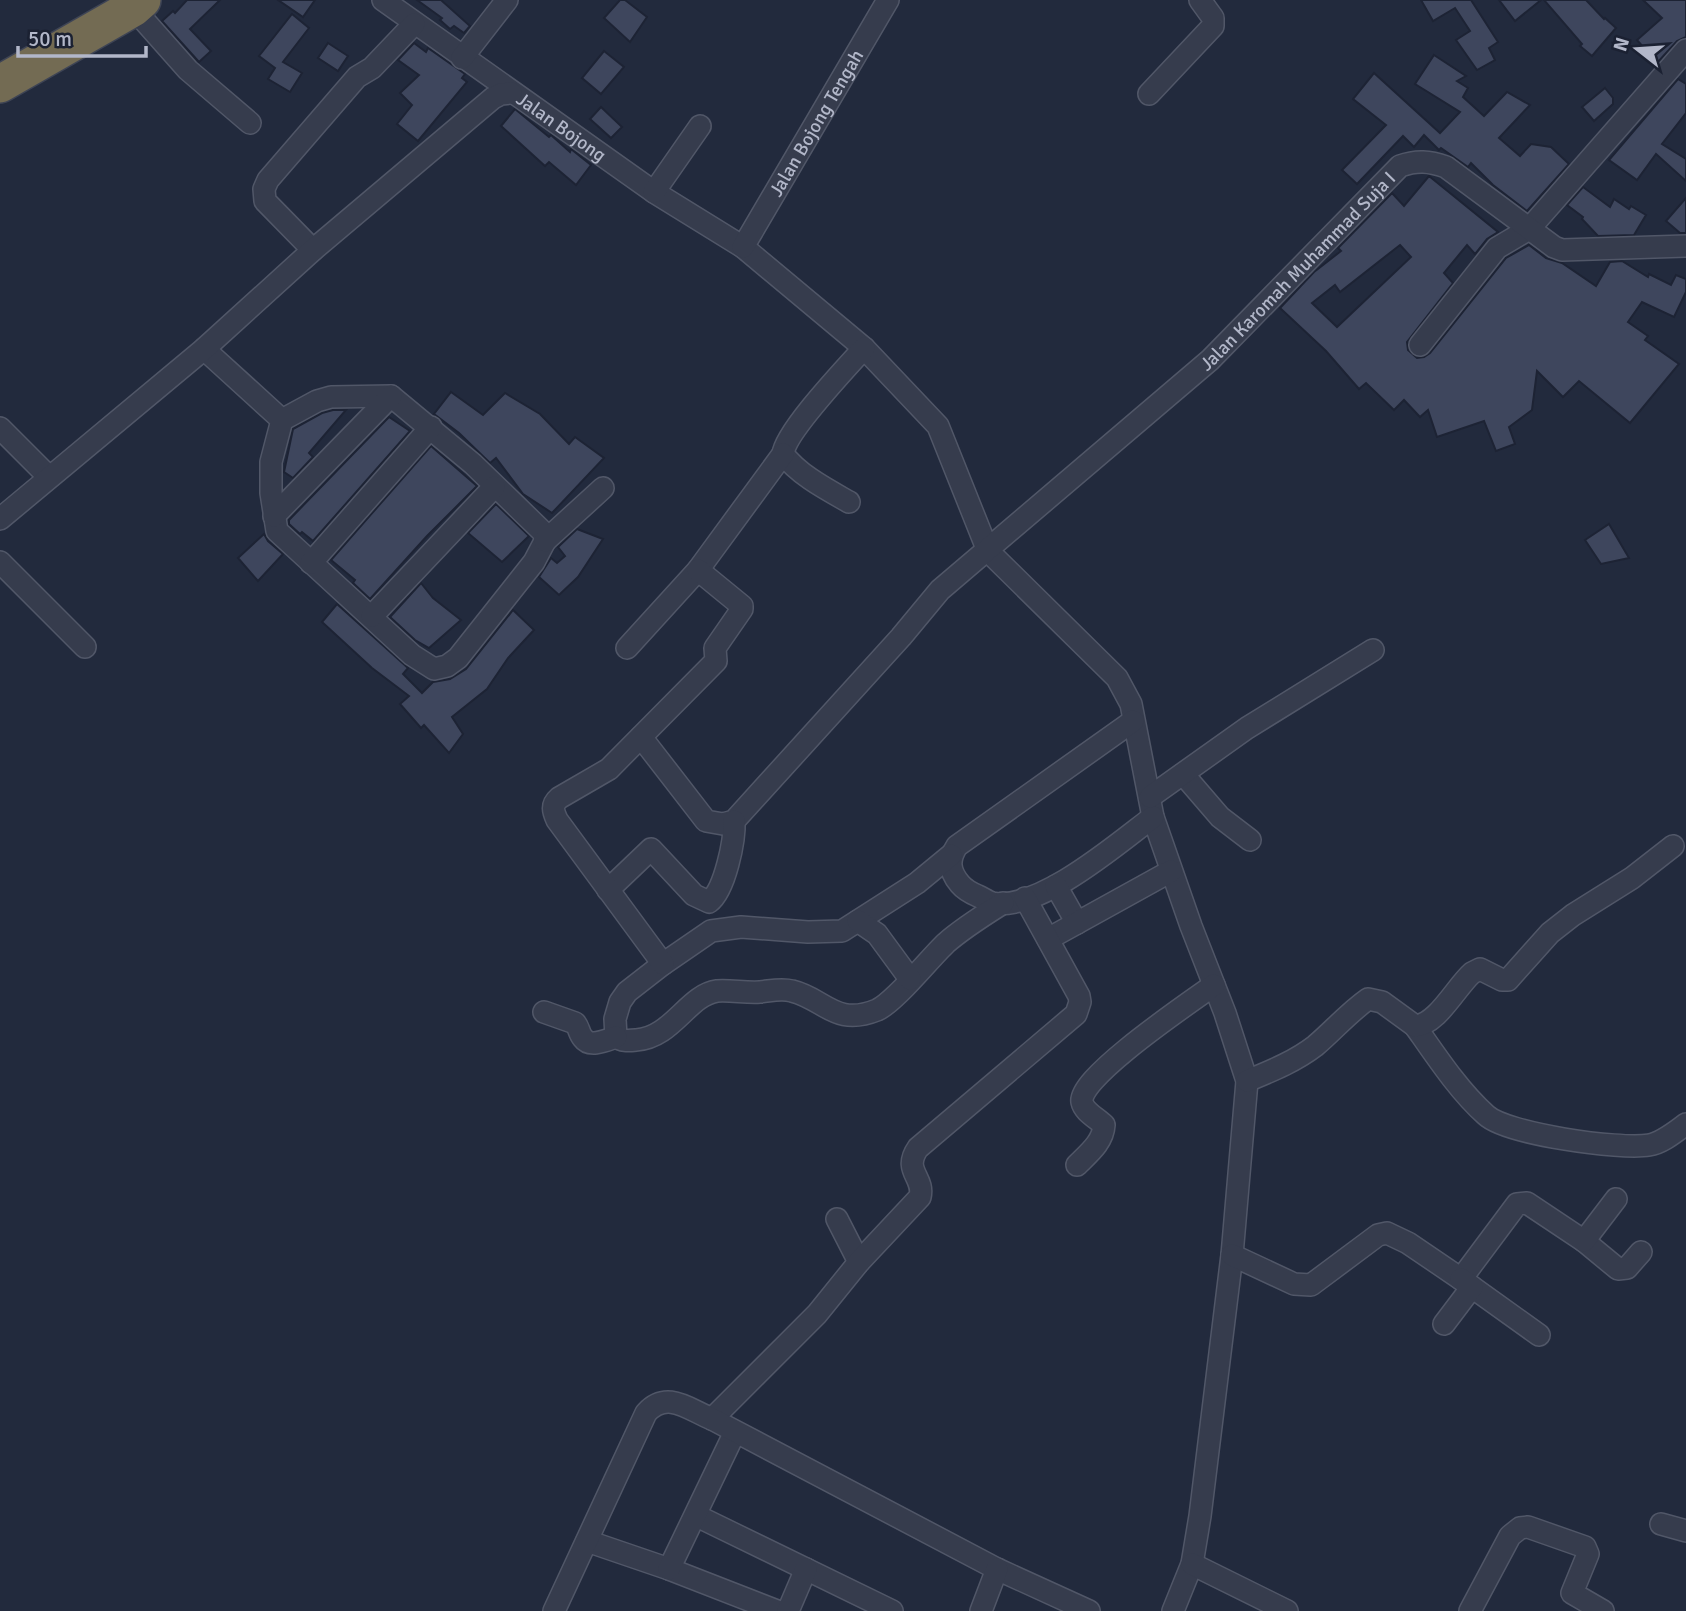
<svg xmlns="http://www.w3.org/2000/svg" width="1686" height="1611" font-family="Signika,sans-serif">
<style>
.building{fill:#3e465d;stroke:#1d2334;stroke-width:2;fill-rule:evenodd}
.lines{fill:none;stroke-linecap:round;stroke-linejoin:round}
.street-casing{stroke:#515768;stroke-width:24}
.highway-casing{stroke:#3e4455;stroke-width:40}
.street{stroke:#363c4d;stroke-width:21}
.highway{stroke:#736b53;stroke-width:37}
.labels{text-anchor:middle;stroke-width:6;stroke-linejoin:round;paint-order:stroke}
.street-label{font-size:19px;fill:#b2b7c9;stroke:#1b2132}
</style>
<rect width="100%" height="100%" fill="#222a3d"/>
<g class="building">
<polygon points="187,0 220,0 190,29 211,51 199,62 162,21 173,11 175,13"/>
<polygon points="278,0 315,0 303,17"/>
<polygon points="417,0 441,0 470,26 464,33 454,26 450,29 440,20 442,18"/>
<polygon points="620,0 625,0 647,17 630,42 604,18"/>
<polygon points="1421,0 1471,0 1498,42 1489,48 1495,60 1477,70 1456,40 1470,31 1455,8 1433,21"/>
<polygon points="1499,0 1541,0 1515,21"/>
<polygon points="1544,0 1586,0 1604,19 1605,18 1616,28 1592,56 1580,46 1582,44"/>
<polygon points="1643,0 1686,0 1686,37 1677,41 1657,63 1637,40 1662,18"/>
<polygon points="292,14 309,28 283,62 302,73 290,92 268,79 275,68 259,56"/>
<polygon points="328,43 348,56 338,71 318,58"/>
<polygon points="414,43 426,52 428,48 465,74 462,78 467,82 418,141 397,124 412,105 400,93 419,75 398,60"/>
<polygon points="604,51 624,67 601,94 582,78"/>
<polygon points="1434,55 1466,76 1457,81 1468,88 1463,97 1484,116 1507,92 1530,105 1499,138 1520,156 1531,144 1551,147 1569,164 1527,211 1493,185 1471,163 1468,167 1441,148 1439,150 1424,135 1414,147 1403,136 1357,184 1342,170 1386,125 1353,99 1374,73 1440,133 1460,112 1415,84"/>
<polygon points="1678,79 1686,84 1686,113 1662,144 1686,159 1686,181 1656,154 1637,180 1609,160"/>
<polygon points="1605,88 1613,98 1613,104 1594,121 1582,107"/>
<polygon points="601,107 622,127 611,138 590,119"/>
<polygon points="515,109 549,137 551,135 570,152 571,149 591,165 576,185 549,162 545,166 501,126"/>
<path d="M1429 176 1498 232 1487 239 1475 254 1467 245 1444 273 1453 283 1407 342 1408 350 1417 358 1424 357 1430 353 1506 258 1529 245 1546 258 1562 263 1596 286 1610 262 1622 261 1648 277 1649 274 1671 285 1676 275 1686 279V292L1674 317 1642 302 1628 322 1648 336 1645 340 1679 364 1630 423 1579 381 1563 397 1537 371 1532 410 1509 427 1515 444 1496 451 1484 421 1437 437 1428 410 1420 417 1404 400 1394 410 1366 383 1359 389 1326 351 1280 308 1314 272 1341 251 1338 248 1392 193 1404 206ZM1400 245 1411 257 1337 327 1312 303 1335 285 1340 292Z"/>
<polygon points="1583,187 1610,207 1614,199 1629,209 1631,206 1646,215 1634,235 1598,236 1582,219 1583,217 1567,205"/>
<polygon points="1686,198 1686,233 1680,233 1666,221"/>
<polygon points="451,392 483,415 505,393 540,414 569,444 575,437 604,458 552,513 523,494 496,458 490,463 459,433 434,414"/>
<polygon points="333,410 346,410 309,453 313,457 293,478 284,472 293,429 322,413"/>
<polygon points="389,417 410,431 313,541 302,532 300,534 289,524 289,520"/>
<polygon points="431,446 477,486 427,536 370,599 353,583 355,580 331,560"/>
<polygon points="496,504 529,536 502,562 468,533"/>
<polygon points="1609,524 1629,558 1601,564 1585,540"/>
<polygon points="577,529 603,539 578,577 559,595 539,577 551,558 557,563 565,556 558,547"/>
<polygon points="264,534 268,541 283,554 258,581 238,558"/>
<polygon points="421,583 433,598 461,620 429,648 415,640 390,617"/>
<polygon points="337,604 408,668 403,674 422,693 433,682 450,679 466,669 513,610 534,630 508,658 487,689 452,717 463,734 449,753 424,725 421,728 400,704 409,696 372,668 322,622"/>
</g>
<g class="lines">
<defs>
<g id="street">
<path id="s1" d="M383 0 654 192 743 247 864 348 938 426 988 551 1117 678 1131 704 1153 817 1191 926 1225 1013 1247 1081 1232 1255 1200 1516 1192 1564 1173 1611"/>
<polyline points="133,8 188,70 250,123"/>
<polyline points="462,58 507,0"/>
<polyline points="1149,94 1213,26 1213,18 1200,0"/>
<polyline points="654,192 700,126"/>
<path id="s2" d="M743 247 888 0"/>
<polyline points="313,250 265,201 264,189 268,180 357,77 372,68 414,24"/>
<polyline points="1420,345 1497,248 1529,229 1686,50"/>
<polyline points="204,349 282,420 271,462 271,493 277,531 412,655 434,669 447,666 458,658 534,562 545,541 544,533 473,464 391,396 331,397 317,401 282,420"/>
<polyline points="0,428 49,477"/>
<path d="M849 502C826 489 799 475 783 454 785 432 847 367 864 348"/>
<polyline points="274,516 391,396"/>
<polyline points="0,519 204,349 313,250 493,98 501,94 511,93"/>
<polyline points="545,541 603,488"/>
<polyline points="0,562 85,647"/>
<polyline points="311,563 431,427"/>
<polyline points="372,616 494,487"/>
<polyline points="627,648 698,570 783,454"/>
<path d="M1133 721 957 846C948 860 949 871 960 884 965 890 971 893 978 896 983 898 988 902 993 903 1040 911 1117 844 1153 817"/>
<path id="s3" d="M641 737 706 821 723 824 734 821 901 637 940 590 1210 360 1400 166C1417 160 1429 161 1446 167L1554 247 1562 250 1686 246"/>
<polyline points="1183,774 1220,817 1250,840"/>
<polyline points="1150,797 1247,728 1373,650"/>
<path d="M951 855 917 883 842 931 808 932 741 927 711 931 663 964 627 992 620 1002 615 1019 616 1037C622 1041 627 1041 636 1040 672 1038 688 995 717 991 731 990 746 993 760 992 771 991 781 988 792 991 825 999 835 1027 877 1010 895 1002 929 959 946 943 963 928 984 915 1003 903"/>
<polyline points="1056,886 1077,923"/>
<path d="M608 890 651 849 694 895 709 902C725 890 735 840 734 821"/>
<polyline points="858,921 877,934 910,979"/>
<polyline points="1048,939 1171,871"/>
<path d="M663 964 557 820C553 811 551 805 559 798L609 769 716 661 715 648 742 609V606L698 570"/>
<path d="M544 1012 575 1023C579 1027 579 1034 583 1038 590 1048 607 1040 616 1037"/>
<path d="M1415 1026C1436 1056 1459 1091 1486 1115 1506 1134 1620 1150 1649 1145 1662 1143 1675 1132 1686 1124"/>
<path d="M1247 1081C1271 1071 1294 1062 1315 1046 1333 1031 1348 1013 1368 999L1382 1002 1415 1026C1437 1025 1456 987 1472 973L1480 969 1502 980H1508L1550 933 1573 915 1632 878 1673 846"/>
<path d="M1077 1165C1089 1153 1103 1142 1104 1125 1097 1118 1084 1112 1082 1102 1077 1078 1192 1001 1214 985"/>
<polyline points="837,1219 859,1262"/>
<polyline points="1584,1241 1618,1269 1627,1268 1641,1252"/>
<polyline points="1232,1255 1294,1284 1311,1285 1378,1235 1387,1233 1408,1243 1461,1279 1517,1204 1527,1203 1584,1241 1616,1199"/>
<polyline points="1472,1287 1539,1335"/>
<polyline points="1444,1324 1472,1287 1461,1279"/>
<path d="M712 1419 817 1314 859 1262 920 1197C925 1177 902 1171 918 1148L1076 1014 1080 1002 1079 996 1025 898"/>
<polyline points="697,1516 892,1611"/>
<polyline points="1661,1524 1686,1531"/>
<polyline points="587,1541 669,1569 777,1611"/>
<polyline points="1192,1564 1287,1611"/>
<polyline points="669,1569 735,1432"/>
<path d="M554 1611 646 1413C667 1390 688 1409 712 1419L997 1569 1089 1611"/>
<polyline points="788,1611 806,1569"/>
<polyline points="981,1611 997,1569"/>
<polyline points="1470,1611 1510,1536 1520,1528 1528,1527 1585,1547 1588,1554 1572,1593 1603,1611"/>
</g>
<polyline id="highway" points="0,84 133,8 142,0"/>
</defs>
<use href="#street" class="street-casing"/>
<use href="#highway" class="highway-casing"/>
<use href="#street" class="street"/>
<use href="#highway" class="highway"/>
</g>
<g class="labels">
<g class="street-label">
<text dy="7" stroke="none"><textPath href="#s2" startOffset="144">Jalan Bojong Tengah</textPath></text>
<text dy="7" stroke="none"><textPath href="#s1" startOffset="219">Jalan Bojong</textPath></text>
<text dy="7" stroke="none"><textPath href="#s3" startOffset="924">Jalan Karomah Muhammad Suja I</textPath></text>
</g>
</g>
<g transform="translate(1637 49) rotate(287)" stroke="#1b2132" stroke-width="5" paint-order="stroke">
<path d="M0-5L12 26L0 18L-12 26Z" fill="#b2b7c9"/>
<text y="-10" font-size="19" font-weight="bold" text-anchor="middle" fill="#b2b7c9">N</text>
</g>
<path d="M18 46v10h128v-10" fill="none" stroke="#b2b7c9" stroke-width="3.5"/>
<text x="28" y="46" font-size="21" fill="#b2b7c9" stroke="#1b2132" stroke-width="5" paint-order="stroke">50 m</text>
</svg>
